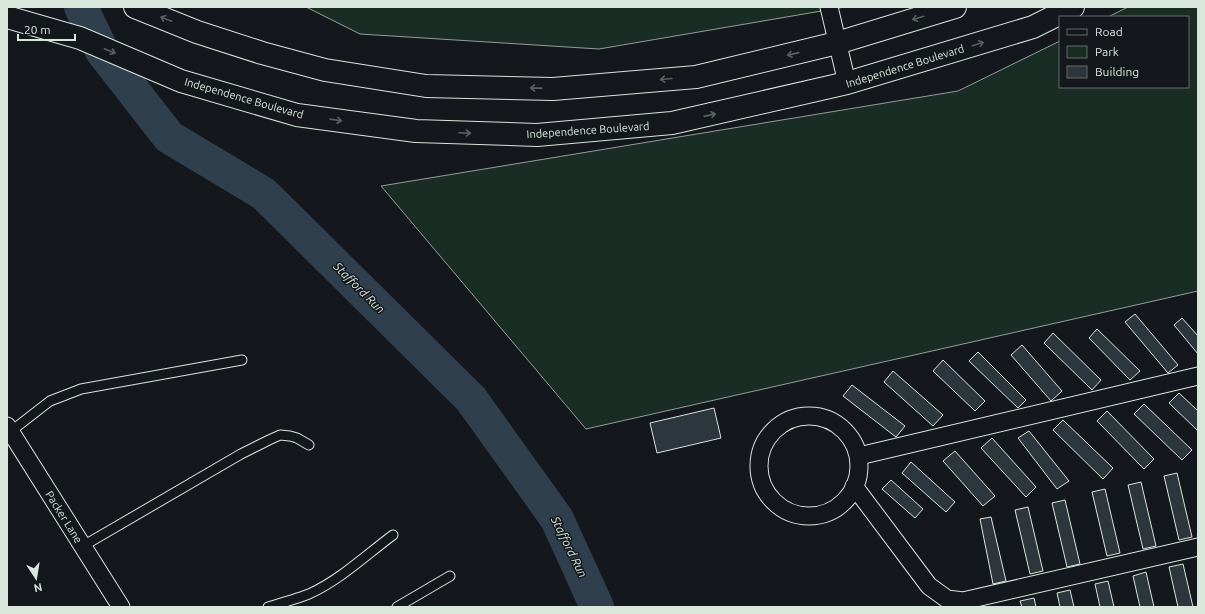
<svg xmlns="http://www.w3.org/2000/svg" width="1205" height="614" font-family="Ubuntu,sans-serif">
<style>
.green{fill:#1a2d24;stroke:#939e99}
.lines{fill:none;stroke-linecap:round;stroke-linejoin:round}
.river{stroke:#2f3f4d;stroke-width:34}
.building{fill:#2c363c;stroke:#d8e6dc}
.lane-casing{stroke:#d8e6dc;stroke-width:11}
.street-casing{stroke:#d8e6dc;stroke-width:19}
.secondary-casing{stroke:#d8e6dc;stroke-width:24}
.lane{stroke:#14181c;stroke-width:9}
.street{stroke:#14181c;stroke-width:17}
.secondary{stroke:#14181c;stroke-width:22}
.oneway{stroke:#59605f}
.labels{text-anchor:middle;stroke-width:3;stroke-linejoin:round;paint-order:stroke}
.street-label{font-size:11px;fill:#d8e6dc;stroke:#14181c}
.water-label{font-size:12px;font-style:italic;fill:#d8e6dc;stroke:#14181c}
</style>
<rect width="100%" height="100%" fill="#14181c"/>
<g class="green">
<polygon points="306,7 845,7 599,49 360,34"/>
<polygon points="1128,7 1198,7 1198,291 586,429 381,186 958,91 1060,41 1060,87 1188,87 1188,17 1108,17"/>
</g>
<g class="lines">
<polyline class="river" points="81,7 102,51 169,137 264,194 471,399 557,519 597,607"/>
</g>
<g class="building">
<polygon points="1135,314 1178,365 1168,373 1125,322"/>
<polygon points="1182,318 1198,336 1198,354 1174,325"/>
<polygon points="1097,329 1140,371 1130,380 1089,338"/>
<polygon points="1053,333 1101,380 1092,390 1044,343"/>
<polygon points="1022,345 1062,391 1051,401 1011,355"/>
<polygon points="978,352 1026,400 1018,408 969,361"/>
<polygon points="943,360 985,401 975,411 933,371"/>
<polygon points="893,371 943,415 933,426 884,382"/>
<polygon points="852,385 905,426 896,437 843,396"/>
<polygon points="1179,393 1198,411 1198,431 1169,403"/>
<polygon points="1144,404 1192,450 1182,460 1134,414"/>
<polygon points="714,408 721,438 657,453 650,423"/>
<polygon points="1107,411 1154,459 1144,469 1097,421"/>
<polygon points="1063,420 1113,468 1103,479 1053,430"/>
<polygon points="1029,431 1069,481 1057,489 1018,438"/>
<polygon points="992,438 1036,487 1026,497 981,448"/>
<polygon points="955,451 995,496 983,506 943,461"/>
<polygon points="911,462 955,502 946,512 902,473"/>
<polygon points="1177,473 1192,537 1179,540 1164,476"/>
<polygon points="891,480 923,509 915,518 882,489"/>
<polygon points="1141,482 1156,546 1143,549 1128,485"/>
<polygon points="1105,489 1120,553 1107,556 1092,492"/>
<polygon points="1065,500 1080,564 1067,567 1052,503"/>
<polygon points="1028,507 1043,571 1030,574 1015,510"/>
<polygon points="991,517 1006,581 993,584 980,519"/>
<polygon points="1183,564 1193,607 1178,607 1169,567"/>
<polygon points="1146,572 1154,607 1140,607 1133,576"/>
<polygon points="1108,581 1114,607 1100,607 1095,584"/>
<polygon points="1070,590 1074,607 1060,607 1057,593"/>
<polygon points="1034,598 1036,607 1022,607 1020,601"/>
</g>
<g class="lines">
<defs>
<g id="lane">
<polyline points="10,432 50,401 81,389 242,360"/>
<polyline points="83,546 241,454 269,440 280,435 290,436 297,438 309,445"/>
<path d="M268 607C282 603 296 599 309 594 340 580 366 555 393 535"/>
<polyline points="397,607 450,576"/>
</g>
<g id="street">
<polyline points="829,7 847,83"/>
<circle cx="809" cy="466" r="50"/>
<polyline points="7,426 121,607"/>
<polyline points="859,456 1198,376"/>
<polyline points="854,486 929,586 947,599 963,601 1198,547"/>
</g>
<g id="secondary">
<polyline points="135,7 197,32 262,53 325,70 426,86 553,89 696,77 837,43 955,7"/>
<polyline points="7,17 80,38 181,81 297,115 416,131 537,135 672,123 847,83 1033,27 1073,7"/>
</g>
</defs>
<use href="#lane" class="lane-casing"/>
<use href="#street" class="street-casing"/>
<use href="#secondary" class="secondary-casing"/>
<use href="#lane" class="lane"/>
<use href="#street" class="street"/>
<use href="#secondary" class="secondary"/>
</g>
<defs><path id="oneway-shaft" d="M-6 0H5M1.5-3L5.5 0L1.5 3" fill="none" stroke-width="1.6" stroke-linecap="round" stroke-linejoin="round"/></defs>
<g class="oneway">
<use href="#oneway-shaft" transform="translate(918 18) rotate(163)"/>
<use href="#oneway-shaft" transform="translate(166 19) rotate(-158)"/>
<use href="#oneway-shaft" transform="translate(978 44) rotate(-17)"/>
<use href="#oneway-shaft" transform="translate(110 51) rotate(23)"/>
<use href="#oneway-shaft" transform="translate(793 54) rotate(167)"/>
<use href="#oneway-shaft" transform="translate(666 79) rotate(175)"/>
<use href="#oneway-shaft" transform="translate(536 88) rotate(-179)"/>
<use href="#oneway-shaft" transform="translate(710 115) rotate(-13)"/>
<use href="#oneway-shaft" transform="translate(336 120) rotate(8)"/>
<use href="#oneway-shaft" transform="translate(465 133) rotate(2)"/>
</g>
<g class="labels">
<g class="street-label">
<text transform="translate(905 66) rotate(-17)" y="4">Independence Boulevard</text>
<text transform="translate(244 98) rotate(16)" y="4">Independence Boulevard</text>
<text transform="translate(588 130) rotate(-4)" y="4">Independence Boulevard</text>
<text transform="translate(64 517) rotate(58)" y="4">Packer Lane</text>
</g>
<g class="water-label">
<text transform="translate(359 288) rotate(45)" y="4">Stafford Run</text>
<text transform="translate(569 547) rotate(64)" y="4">Stafford Run</text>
</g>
</g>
<rect width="1205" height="614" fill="none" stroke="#d8e6dc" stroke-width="16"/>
<rect x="1059" y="16" width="130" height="72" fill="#14181c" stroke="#626a69"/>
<rect x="1067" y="29" width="20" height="6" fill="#14181c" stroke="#626a69"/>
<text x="1095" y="36" font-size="12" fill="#d8e6dc">Road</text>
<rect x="1067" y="46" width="20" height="12" fill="#1a2d24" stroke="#626a69"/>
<text x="1095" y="56" font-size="12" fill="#d8e6dc">Park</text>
<rect x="1067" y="66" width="20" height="12" fill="#2c363c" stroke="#626a69"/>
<text x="1095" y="76" font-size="12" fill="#d8e6dc">Building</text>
<g transform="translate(36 578) rotate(168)" stroke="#14181c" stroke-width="3" paint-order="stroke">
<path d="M0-3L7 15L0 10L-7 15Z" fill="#d8e6dc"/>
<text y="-6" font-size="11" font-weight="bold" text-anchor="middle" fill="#d8e6dc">N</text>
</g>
<path d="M18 34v6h57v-6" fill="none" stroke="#d8e6dc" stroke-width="2"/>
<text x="24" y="34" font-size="12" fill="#d8e6dc" stroke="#14181c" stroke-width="3" paint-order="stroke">20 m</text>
</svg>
